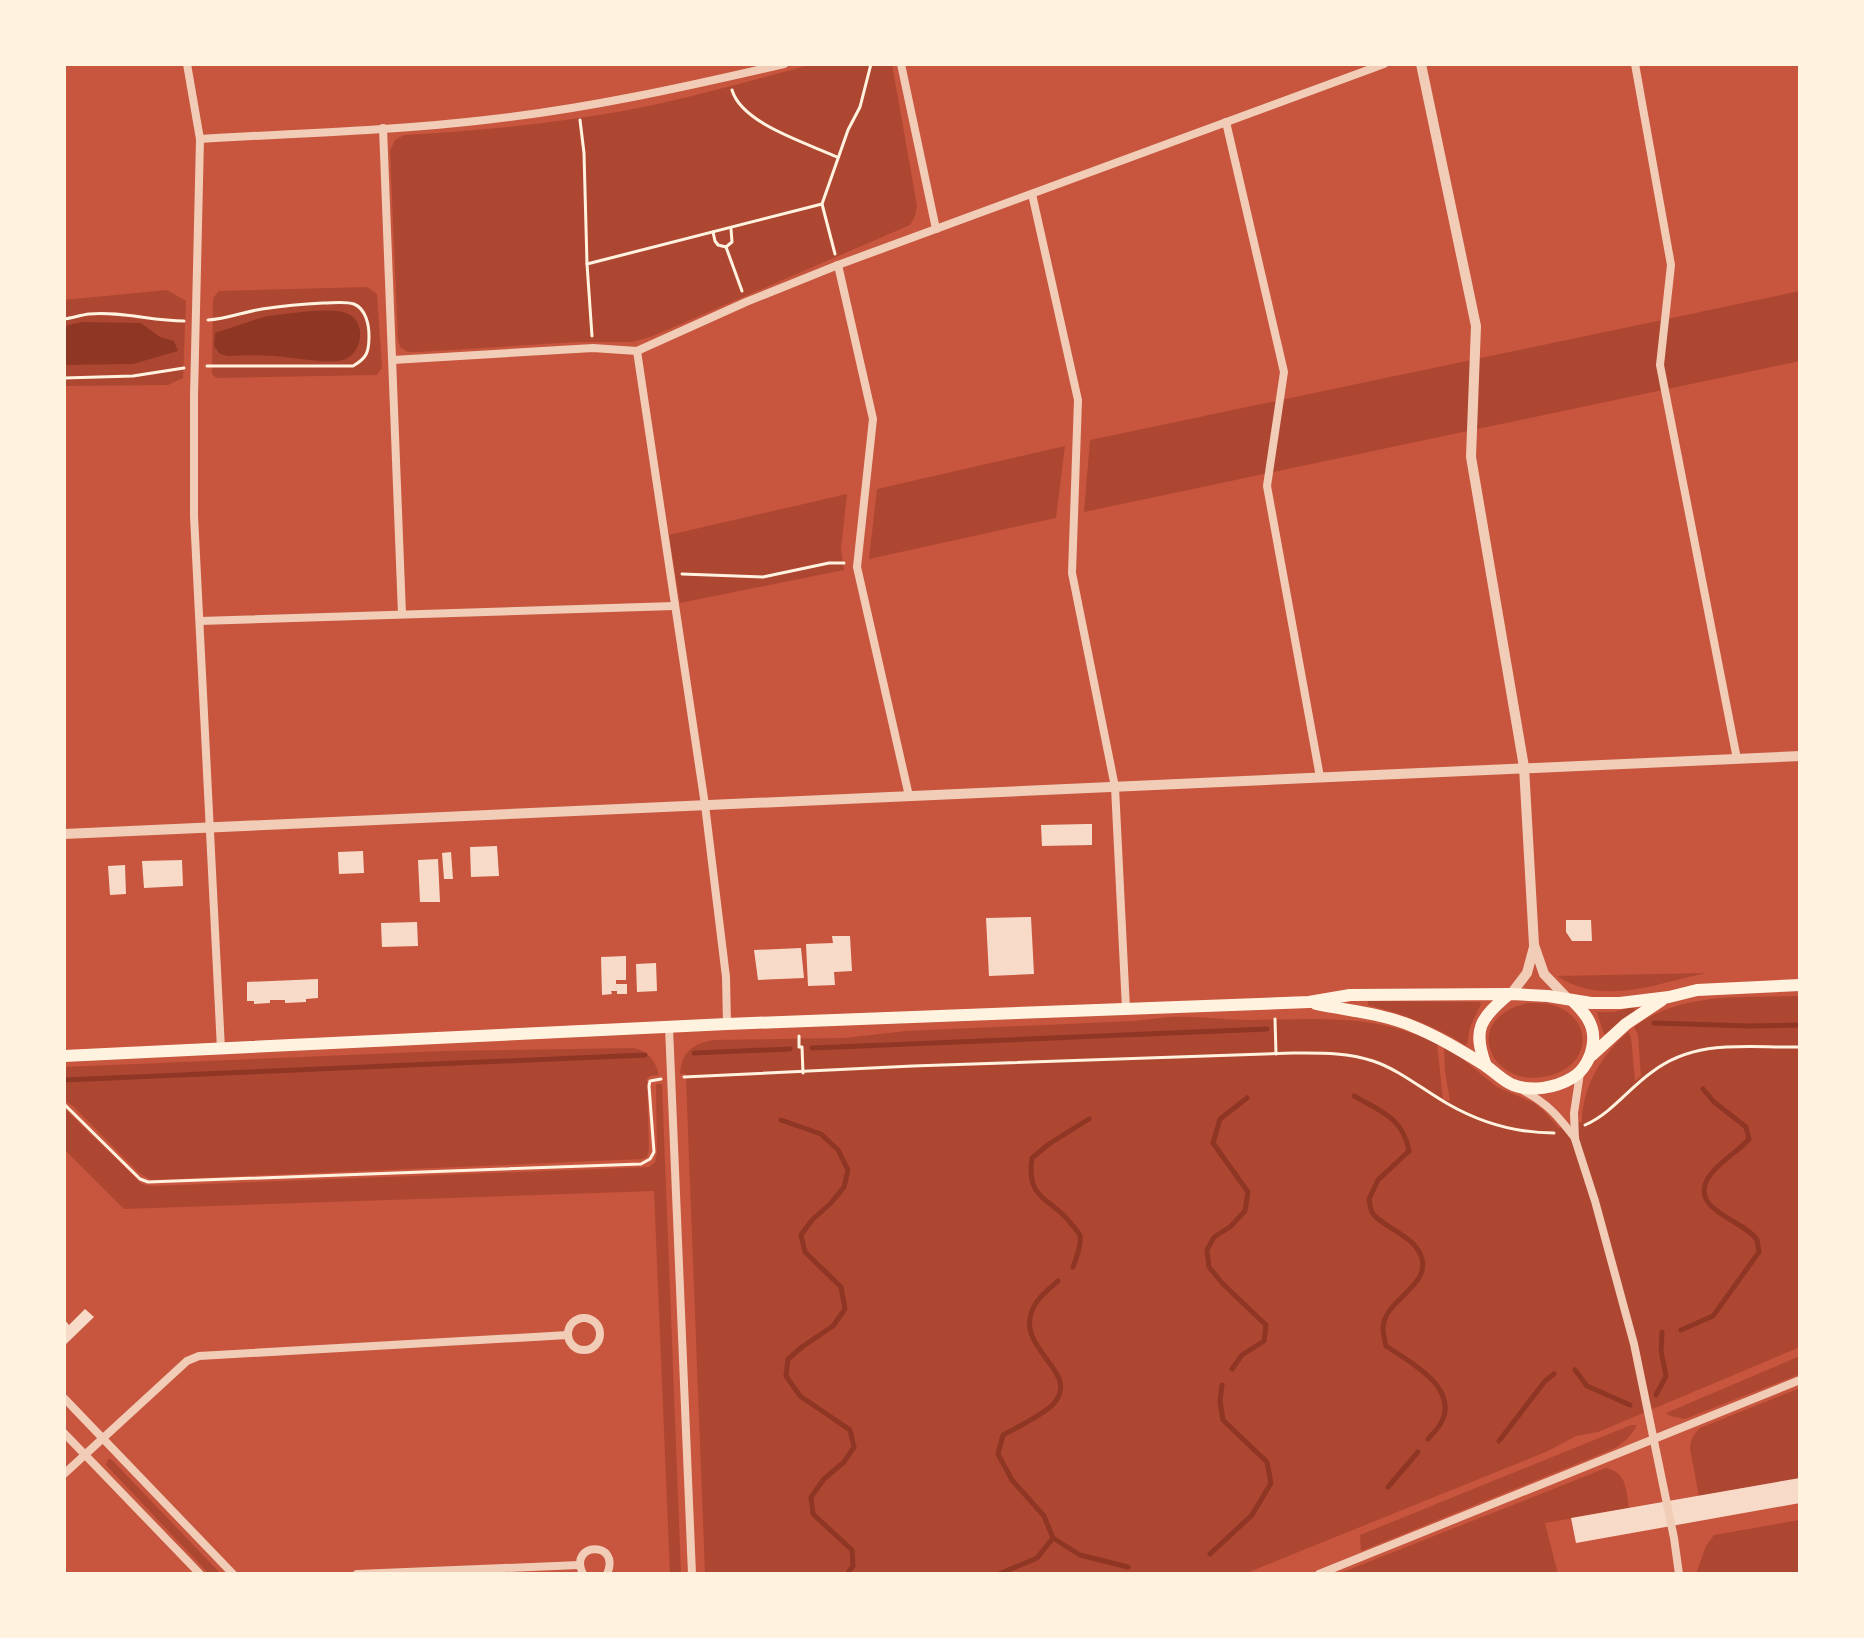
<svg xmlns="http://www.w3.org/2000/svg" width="1864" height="1638" font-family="'DM Sans',sans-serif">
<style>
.green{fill:#ae4732}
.water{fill:#8f3625}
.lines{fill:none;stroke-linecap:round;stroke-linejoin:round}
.stream{stroke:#8f3625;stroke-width:5}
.building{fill:#f7dbc8}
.path{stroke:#fff3e0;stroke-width:3}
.minor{stroke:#f1ccb7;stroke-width:8}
.tertiary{stroke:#f1ccb7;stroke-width:10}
.secondary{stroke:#fff3e0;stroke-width:12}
</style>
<rect width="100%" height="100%" fill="#c8553d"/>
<g class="green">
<path d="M813 64H892L917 206 915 216 910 225 653 336 632 342H577L419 352H408L401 348 398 341 390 151 395 140 404 135C478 131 550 124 623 111 687 99 750 81 813 64Z"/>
<polygon points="367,287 377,294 382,368 377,375 216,378 212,374 213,298 219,291"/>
<polygon points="167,290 186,301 183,378 168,385 64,386 64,300"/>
<polygon points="1800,291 1800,361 1084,512 1090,440"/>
<polygon points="1065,446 1056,518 869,559 877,489"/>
<polygon points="847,494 841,549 844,570 680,603 669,535"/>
<path d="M1707 973C1657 983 1604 1007 1557 976Z"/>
<path d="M1800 996V1347L1598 1432 1576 1436 1548 1451 1244 1574H705L686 1080 685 1074H680C682 1052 691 1045 712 1040L844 1038 906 1031 1133 1021C1145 1020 1158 1018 1170 1017 1196 1016 1223 1020 1250 1020 1314 1019 1378 1013 1437 1044L1443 1099 1450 1101 1445 1072 1444 1048 1460 1057 1497 1087 1534 1103 1544 1111 1559 1128 1582 1122C1582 1086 1602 1055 1628 1032L1631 1037 1635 1081 1641 1076 1638 1035 1634 1027C1682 991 1743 998 1800 996Z"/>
<path d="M1368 1001 1480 1002 1481 1004 1470 1027 1467 1044 1465 1045C1435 1026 1403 1014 1368 1005Z"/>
<path d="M1528 1003C1536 1003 1545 1003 1553 1005 1593 1018 1592 1063 1552 1075 1491 1093 1458 1018 1528 1003Z"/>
<polygon points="1632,1007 1634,1007 1635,1012 1607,1034 1604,1034 1597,1012 1614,1012"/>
<path d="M634 1048C649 1052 655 1060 659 1075L650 1076 647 1079 649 1149 647 1157 642 1159 151 1180 139 1173 73 1106 64 1100V1067L443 1051Z"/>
<polygon points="656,1084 662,1084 681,1574 670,1574 654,1191 124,1209 64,1149 64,1108 142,1184 152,1186 649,1167 655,1162 657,1153"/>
<polygon points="1800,1356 1800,1374 1685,1419 1670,1416 1666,1413"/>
<path d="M1800 1388V1478L1699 1496 1690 1449C1690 1440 1693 1435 1700 1428Z"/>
<path d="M1631 1425H1637C1631 1436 1624 1443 1613 1449L1361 1551 1360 1535Z"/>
<polygon points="108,1459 111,1459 221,1574 209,1574 106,1465"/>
<path d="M1606 1468C1627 1472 1626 1490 1629 1508L1545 1523 1558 1574H1338Z"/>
<polygon points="1800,1520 1800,1574 1696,1574 1706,1546 1714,1535"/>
</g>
<g class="water">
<path d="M311 311C322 311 338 309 348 314 366 322 363 351 346 359 333 365 299 358 284 357 265 355 246 355 228 356L220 354 214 346 215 333 267 316Z"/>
<polygon points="82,322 141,323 160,337 174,341 178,351 133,364 64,365 64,326"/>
</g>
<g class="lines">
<g class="stream">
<polyline points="1654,1023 1749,1026 1800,1025"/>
<polyline points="812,1048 1267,1029"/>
<polyline points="694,1053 790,1049"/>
<polyline points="64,1080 645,1055"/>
<path d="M1354 1096C1381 1111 1403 1118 1409 1151L1378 1180 1369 1199C1370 1204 1370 1208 1372 1212 1380 1227 1416 1235 1422 1259 1429 1287 1384 1300 1383 1328 1383 1333 1385 1341 1386 1346 1410 1362 1460 1388 1441 1423 1438 1429 1432 1434 1428 1439"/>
<polyline points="781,1120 821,1134 838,1150 848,1170 844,1187 831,1203 812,1220 801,1235 805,1252 841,1287 845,1309 833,1326 802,1347 788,1359 786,1376 800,1396 850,1430 854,1447 844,1462 824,1479 811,1497 813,1514 852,1550 853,1566 847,1574"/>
<path d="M1073 1267C1076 1258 1082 1245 1080 1236 1078 1231 1075 1228 1072 1225 1054 1198 1025 1202 1032 1158L1049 1144 1089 1119"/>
<path d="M1681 1330 1713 1316 1759 1252C1759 1251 1757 1241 1757 1240 1745 1220 1689 1211 1708 1178 1718 1162 1737 1153 1749 1139L1746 1127 1714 1102 1703 1089"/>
<polyline points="1232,1369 1242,1355 1264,1341 1266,1325 1223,1284 1209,1267 1207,1250 1214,1237 1230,1227 1245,1211 1248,1192 1213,1143 1220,1119 1247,1098"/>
<polyline points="1575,1370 1587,1386 1630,1405"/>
<polyline points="1656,1395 1666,1376 1661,1351 1662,1332"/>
<polyline points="1499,1441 1545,1381 1554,1374"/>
<polyline points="1388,1487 1418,1452"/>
<polyline points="1053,1538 1080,1555 1128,1567"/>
<polyline points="1210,1554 1252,1515 1271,1483 1267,1462 1223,1420 1220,1401 1222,1385"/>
<path d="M999 1574 1037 1558 1053 1538 1044 1516 1012 1480 998 1454 1003 1435C1016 1428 1047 1413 1055 1402 1081 1369 1008 1347 1036 1303 1041 1295 1051 1287 1058 1281"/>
</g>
</g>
<g class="building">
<polygon points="1087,824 1092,824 1092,845 1042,846 1041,825"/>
<polygon points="497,846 499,876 471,877 470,847"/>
<polygon points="363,851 364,873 339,874 338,852"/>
<polygon points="451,852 453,879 444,879 442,853"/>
<polygon points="438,859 440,902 420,902 418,860"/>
<polygon points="182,860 183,886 144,888 142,861"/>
<polygon points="125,865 126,894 110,895 108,866"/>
<polygon points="1031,917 1034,974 989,976 986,918"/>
<polygon points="1566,920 1591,920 1592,941 1572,941 1566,932"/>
<polygon points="417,922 418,946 382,947 381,923"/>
<polygon points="832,936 850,936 852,971 834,972 835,985 808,986 806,944 833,943"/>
<polygon points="801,948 804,978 758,980 754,950"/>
<polygon points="626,956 626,980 616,980 616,984 627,984 627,994 617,994 617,991 611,991 612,994 602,995 601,957"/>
<polygon points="656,963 657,991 637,992 636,964"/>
<polygon points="318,979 318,998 306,999 306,1002 285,1003 285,1000 270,1000 270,1003 254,1004 254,1001 247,1001 247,982"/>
<polygon points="85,1309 94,1317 64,1346 64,1319 69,1325"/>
<polygon points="1800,1478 1800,1503 1576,1543 1571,1518"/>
</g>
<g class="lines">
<g class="path">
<path d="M732 90C742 124 807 143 837 157"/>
<polyline points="580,120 584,153 587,264 592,336"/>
<polyline points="713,232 715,241 718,245 726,247 732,242 731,229"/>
<polyline points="726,247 742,291"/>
<polyline points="835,254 822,204 848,130 860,107 871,64"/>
<polyline points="587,264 822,204"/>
<path d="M64 319C72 318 81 315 89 314 121 311 152 321 184 321"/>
<path d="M207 366H353C367 358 369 352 369 336 369 325 366 309 354 304 345 301 333 303 323 303 303 304 282 306 262 309 243 312 227 319 208 320"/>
<polyline points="64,378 133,376 184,368"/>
<polyline points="682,574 763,577 829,563 844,563"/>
<polyline points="1275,1019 1276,1054"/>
<polyline points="799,1036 799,1047 802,1047 803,1073"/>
<path d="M684 1077 913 1066 1293 1053C1320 1053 1346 1052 1373 1061 1400 1070 1423 1090 1448 1104 1481 1123 1516 1133 1554 1133"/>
<polyline points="64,1104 140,1179 148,1182 641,1164 650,1159 654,1152 649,1086 650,1081 661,1079"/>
<path d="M1585 1125C1612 1113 1628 1089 1652 1072 1697 1038 1747 1048 1800 1047"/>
</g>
<g class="minor">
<polyline points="187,64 200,139 194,396 194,516 221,1049"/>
<polyline points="901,64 936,229"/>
<polyline points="1635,64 1671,265 1660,365 1737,759"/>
<polyline points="1226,122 1284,372 1267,486 1320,777"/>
<polyline points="383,128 402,614"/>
<path d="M200 139C295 133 391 131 485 120 586 109 685 87 784 64"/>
<polyline points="1032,194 1078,400 1072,573 1115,787 1126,1009"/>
<polyline points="838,265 873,419 857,567 909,796"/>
<polyline points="637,351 705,805 726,977 727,1024"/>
<polyline points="393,360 593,348 637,351 746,302 838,265 1384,64"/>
<polyline points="200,621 674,606"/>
<polyline points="669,1027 692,1574"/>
<polyline points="1580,1073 1574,1113 1575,1139 1595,1201 1634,1344 1674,1538 1679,1574"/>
<path d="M1524 1091C1548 1104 1558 1116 1575 1138"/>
<circle cx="584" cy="1334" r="16"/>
<polyline points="64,1398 233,1574"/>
<polyline points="64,1433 200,1574"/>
<polyline points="64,1474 187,1361 199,1356 568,1335"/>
<polyline points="357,1574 579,1565"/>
<path d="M583 1574C567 1542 622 1540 607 1574"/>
<polyline points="1319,1574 1800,1380"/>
</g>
<g class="tertiary">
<polyline points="1421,64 1476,326 1471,457 1524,767 1534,945 1544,974 1567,998"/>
<polyline points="64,834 1800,756"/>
<polyline points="1511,994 1527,973 1534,947"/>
</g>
<g class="secondary">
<path d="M1316 1004C1349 1011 1381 1013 1412 1026 1437 1036 1460 1050 1483 1064 1493 1070 1501 1080 1513 1085 1532 1092 1555 1088 1572 1078 1584 1071 1592 1056 1593 1042 1595 1024 1584 1012 1572 1000"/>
<polyline points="1592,1055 1626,1024 1662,1000"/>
<polyline points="64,1056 727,1024 1309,1002 1350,995 1511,994 1548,996 1591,1003 1620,1003 1669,997 1697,990 1800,985"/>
<path d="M1486 1066C1472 1029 1480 1019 1509 994"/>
</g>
</g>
<rect width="1864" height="1638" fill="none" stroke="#fff3e0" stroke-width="132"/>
</svg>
